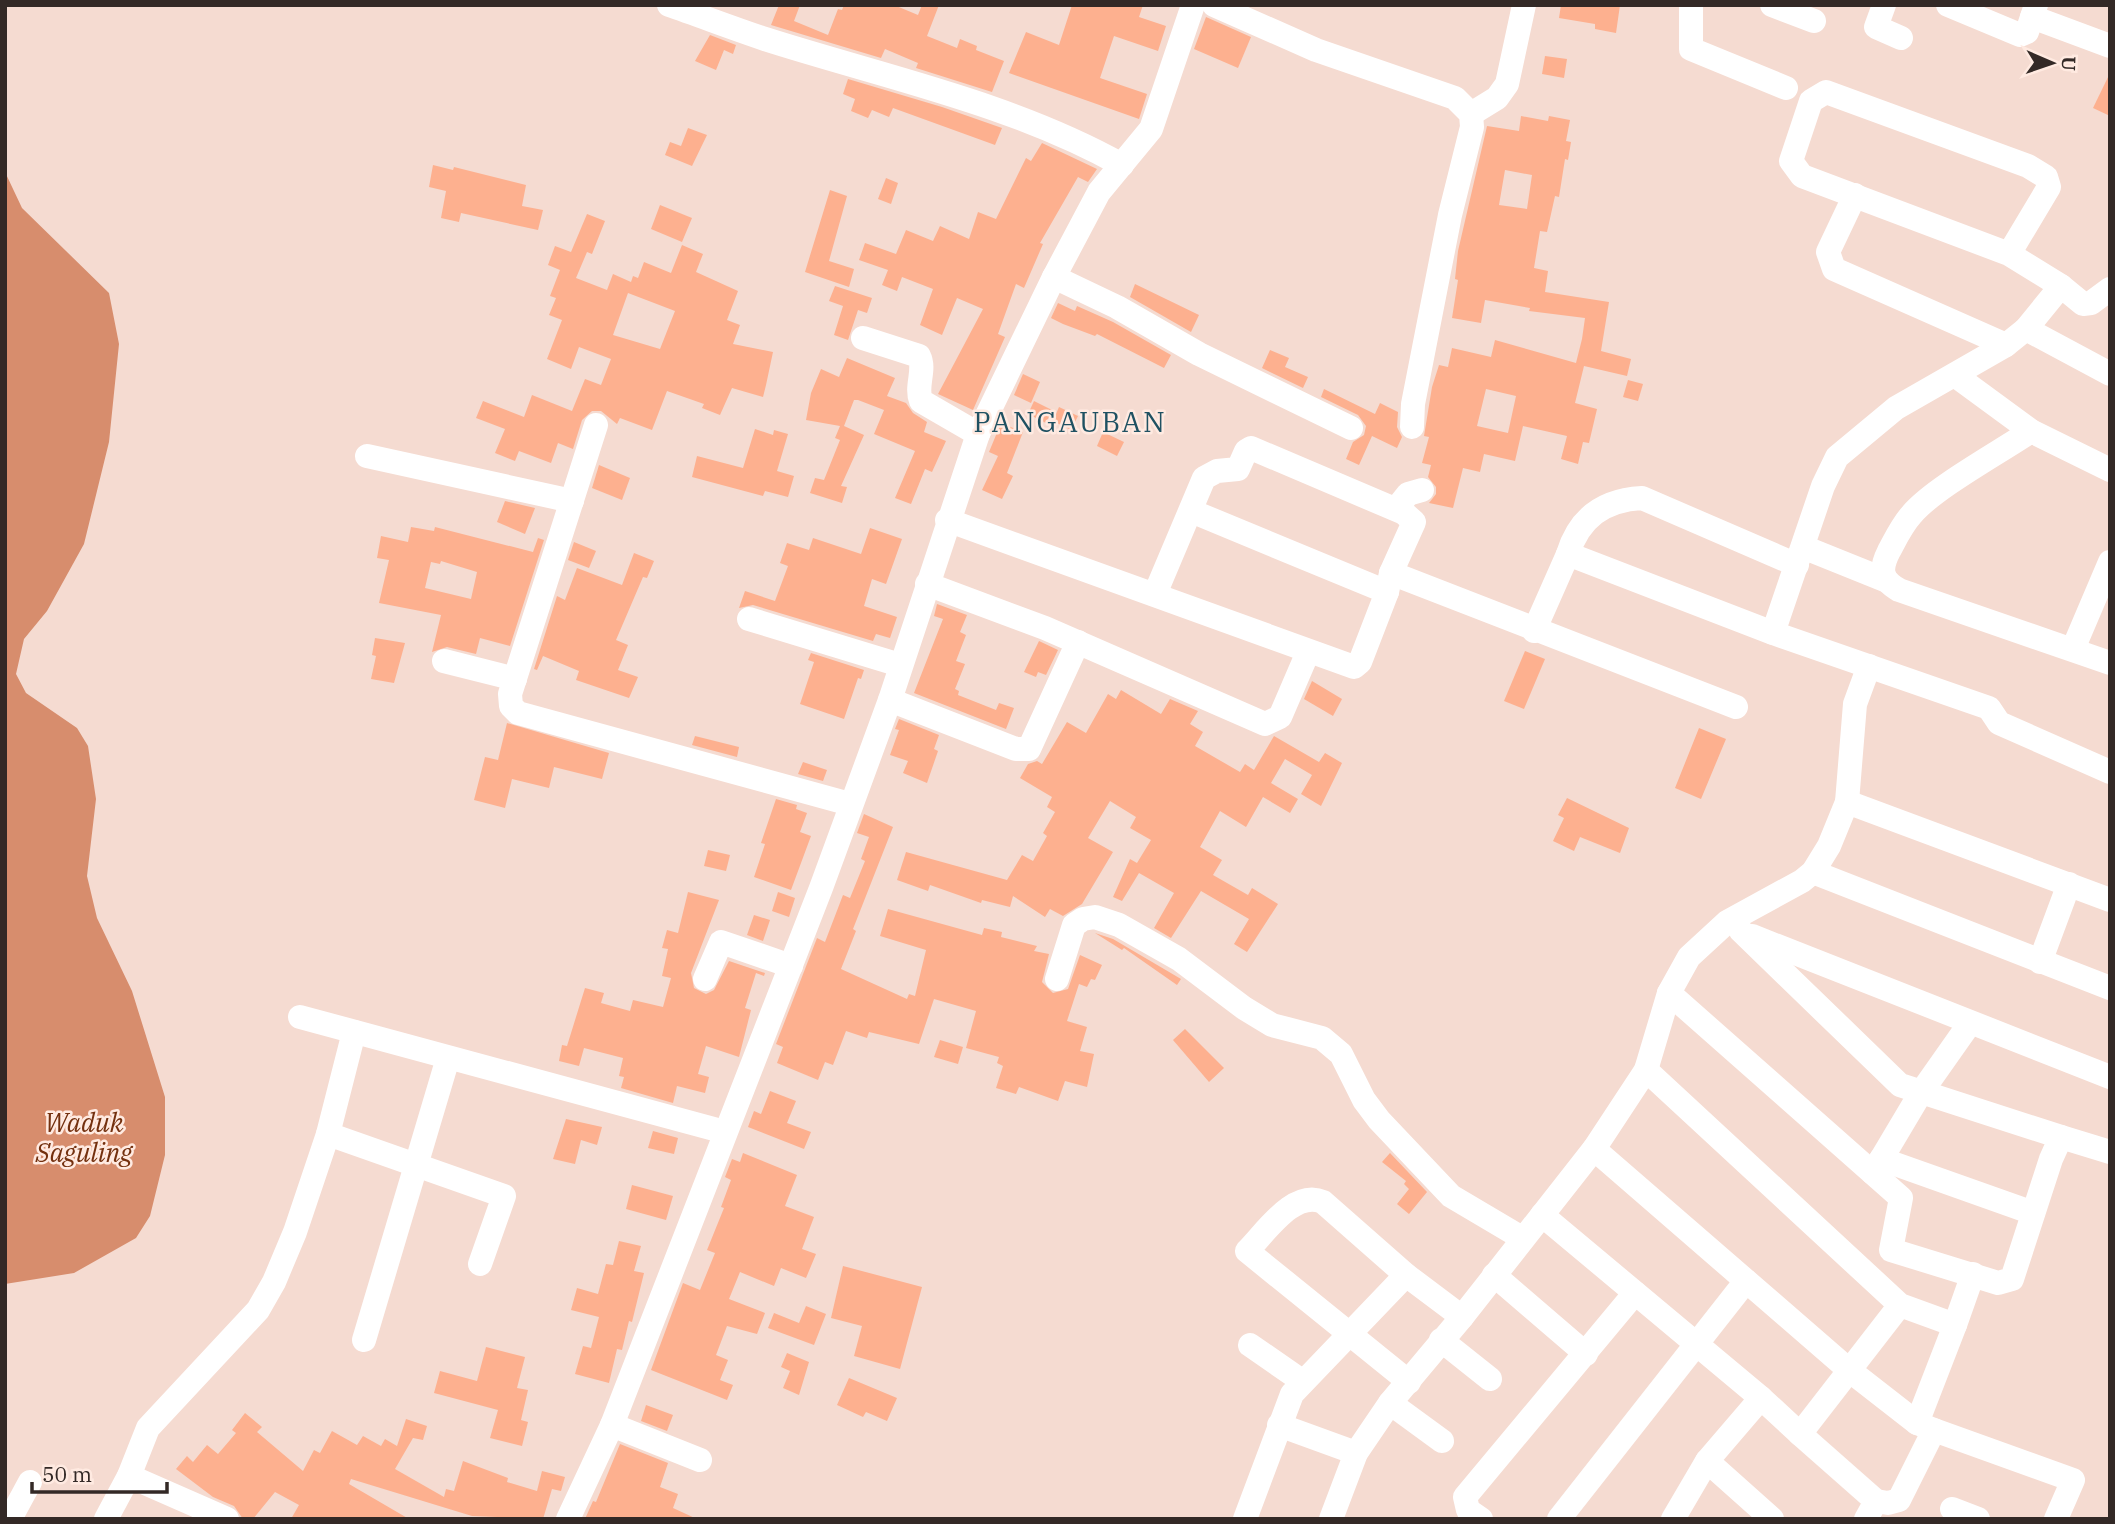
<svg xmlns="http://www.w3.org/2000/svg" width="2115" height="1524" font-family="'IBM Plex Serif',serif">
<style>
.water{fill:#d78d6d}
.building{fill:#fdb08f;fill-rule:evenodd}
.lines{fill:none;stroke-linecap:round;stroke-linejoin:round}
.minor{stroke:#fff;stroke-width:24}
.labels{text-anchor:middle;stroke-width:5;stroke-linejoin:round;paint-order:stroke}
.water-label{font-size:26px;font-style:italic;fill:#74300e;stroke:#ffeae1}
.quarter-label{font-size:28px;letter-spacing:2px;fill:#1f5162;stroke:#ffeae1}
</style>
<rect width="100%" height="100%" fill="#f5dbd1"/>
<polygon class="water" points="5,172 22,208 109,293 119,344 109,442 84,544 47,611 24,639 16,674 26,693 77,728 88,746 96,799 87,876 97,918 132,991 165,1097 165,1155 150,1216 136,1238 74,1273 5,1284"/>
<g class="building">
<polygon points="779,5 800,5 794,21 828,35 838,9 842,10 844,5 894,5 918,15 922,5 939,5 927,36 957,48 960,39 977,46 976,50 1004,61 992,92 916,68 918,63 885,49 881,58 771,25"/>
<polygon points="1072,5 1143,5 1139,17 1166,26 1158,51 1114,36 1100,78 1147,94 1139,119 1009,73 1026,32 1059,45"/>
<polygon points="1561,5 1620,5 1616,33 1595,29 1595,24 1559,18"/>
<polygon points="1206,17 1251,37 1238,68 1194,49"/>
<polygon points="710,35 736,45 733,54 724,50 716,70 695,61"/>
<polygon points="1545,56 1567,59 1564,78 1542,74"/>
<polygon points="2110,73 2110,116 2093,108"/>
<polygon points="848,79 942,107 1002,128 995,145 893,108 889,117 872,110 868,118 851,111 855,99 843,94"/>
<path d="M1521 116 1548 121 1549 116 1570 120 1566 141 1571 142 1568 160 1565 159 1559 197 1555 196 1547 232 1540 231 1534 268 1548 271 1545 292 1609 302 1601 351 1631 359 1627 376 1584 366 1575 403 1597 409 1589 443 1583 442 1578 464 1561 459 1567 436 1523 426 1515 461 1484 454 1480 472 1463 468 1453 508 1429 503 1436 494V487L1428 477 1431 465 1422 463 1429 437 1424 436 1432 387 1439 365 1448 367 1452 348 1491 357 1495 340 1576 363 1582 339 1585 318 1529 311 1530 308 1485 300 1481 323 1452 318 1458 280 1455 279 1458 251 1487 126 1519 131ZM1505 170 1532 175 1527 209 1499 205ZM1486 389 1516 396 1508 433 1477 426Z"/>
<polygon points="688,128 707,135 692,166 665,155 670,142 681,146"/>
<polygon points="1042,143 1097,169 1088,182 1078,177 1040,243 1043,244 1024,288 1016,284 998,334 1005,337 973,410 938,394 983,309 957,298 942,335 920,325 933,289 902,277 897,291 882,285 888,270 859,260 865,243 896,254 906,230 933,241 940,226 969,239 978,212 996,219 1026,158 1031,161"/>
<polygon points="433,165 453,170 454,167 526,185 522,206 543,210 538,230 461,213 459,222 441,218 446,191 429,187"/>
<polygon points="886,178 898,183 891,204 878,199"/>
<polygon points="830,190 847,196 829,261 854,269 849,287 805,272"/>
<polygon points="660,205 692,218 682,242 651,229"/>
<path d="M587 214 605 221 592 254 587 252 576 278 607 290 613 274 631 282 633 276 638 278 644 262 671 273 682 245 703 254 696 272 738 291 727 320 740 325 733 344 773 352 766 385 763 397 732 388 720 415 702 408 704 404 667 391 652 430 620 418 617 424 601 411H592L582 420 573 449 558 443 551 463 519 451 515 461 495 453 505 429 476 418 483 401 524 417 532 395 572 411 585 379 601 385 611 359 579 347 571 369 547 359 562 320 549 315 556 298 550 296 560 270 548 265 555 246 571 252ZM628 293 675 311 660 349 613 335Z"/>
<polygon points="1135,284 1199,315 1191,332 1130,297"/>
<polygon points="835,286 872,298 867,313 858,310 848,340 834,335 843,306 829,301"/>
<polygon points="1058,303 1075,311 1077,306 1113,322 1171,355 1164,368 1097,334 1095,336 1063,324 1051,318"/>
<polygon points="1270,350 1289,358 1285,367 1308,377 1303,388 1262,368"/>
<polygon points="847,358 895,378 887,396 906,403 913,413 927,422 924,432 946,441 932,472 925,469 911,504 895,498 915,451 874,434 884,410 858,400 854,400 844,426 864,435 841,486 847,487 842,503 810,493 815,478 824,480 840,440 835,438 840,426 806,420 811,393 821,369 839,377"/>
<polygon points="1023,374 1040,382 1031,403 1014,395"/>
<polygon points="1628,380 1643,384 1638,401 1623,397"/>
<polygon points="1324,389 1375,414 1380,403 1398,412 1397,427 1402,437 1397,448 1372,436 1359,465 1346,459 1353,442 1364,435 1366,426 1358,415 1321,397"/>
<polygon points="1034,401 1052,410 1046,423 1028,414"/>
<polygon points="1059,407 1078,416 1071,430 1053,421"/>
<polygon points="1001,423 1023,432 1007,473 1013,476 1002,499 982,490 998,456 989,452"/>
<polygon points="755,429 773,435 774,430 788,434 777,471 794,476 788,497 765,491 763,496 692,477 697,456 743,468"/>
<polygon points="1103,432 1124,442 1117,456 1097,446"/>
<polygon points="599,465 630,478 622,500 592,488"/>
<polygon points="505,501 535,508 525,534 497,522"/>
<path d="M411 527 434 531 435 527 533 552 538 538 544 540 510 646 480 638 476 654 447 647 432 652 441 615 379 603 389 560 377 558 381 536 408 542ZM441 561 477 572 471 599 425 588 431 562 440 564Z"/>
<polygon points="870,528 902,539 886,584 872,579 864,606 897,617 890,638 876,634 873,641 753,605 739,608 745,591 775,601 788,566 780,563 787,543 809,550 813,538 861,554"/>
<polygon points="574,542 596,551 589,568 568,560"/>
<polygon points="634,553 654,561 647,578 643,577 616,640 628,645 618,670 638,677 629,698 576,680 579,671 543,656 537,670 534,669 557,596 565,600 577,568 622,585"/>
<polygon points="937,604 967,615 960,632 966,635 956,661 965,664 955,689 959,691 958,695 996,710 999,703 1014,708 1006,729 914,693 943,619 934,616"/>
<polygon points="375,638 405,643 394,683 371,679 376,656 372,655"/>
<polygon points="1039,641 1058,650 1046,675 1038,672 1036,677 1024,672"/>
<polygon points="1525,651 1545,659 1524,709 1504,701"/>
<polygon points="811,653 864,670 861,679 858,678 844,719 800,704 814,662 808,660"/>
<polygon points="1312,681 1342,699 1333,716 1304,699"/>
<polygon points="1121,690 1161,714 1170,699 1198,711 1190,724 1203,732 1195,746 1240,772 1245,764 1254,770 1274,736 1319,762 1325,753 1342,763 1321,806 1301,794 1312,775 1285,759 1271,783 1298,799 1290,813 1263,797 1246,827 1220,811 1200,847 1222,860 1213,875 1248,895 1252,888 1278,904 1247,952 1234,944 1249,919 1201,891 1171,938 1154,928 1174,893 1139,873 1122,901 1113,897 1130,859 1137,863 1151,840 1130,828 1136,817 1110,801 1088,838 1113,852 1082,904 1063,916 1050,909 1045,917 1013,896 1010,907 982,900 981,903 930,885 928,891 897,880 906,852 1007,880 1022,855 1033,861 1047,836 1043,833 1055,812 1047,807 1052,797 1020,778 1028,764 1037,761 1042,764 1067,722 1086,733 1108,694 1116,699"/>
<polygon points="899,719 939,735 934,749 938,751 927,783 903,773 908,761 890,755 899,730 895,729"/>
<polygon points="507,723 609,753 602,779 554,767 549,788 512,779 505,808 474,800 485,757 498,760"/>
<polygon points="1699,728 1726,739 1701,799 1675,788"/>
<polygon points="695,736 739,747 737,757 692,745"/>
<polygon points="803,762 827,770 823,781 798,774"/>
<polygon points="1567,798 1629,828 1620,853 1580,837 1574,851 1553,841 1564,818 1558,815"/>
<polygon points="776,799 797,805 796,809 807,813 800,832 811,836 791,890 754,877 765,844 761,843"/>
<polygon points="864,814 893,827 853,929 856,931 841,969 907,999 909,994 915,996 926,950 880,936 888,909 982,935 984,928 1002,932 1001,937 1037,946 1034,951 1049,954 1042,982 1053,993 1068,989 1080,955 1102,965 1095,980 1091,979 1087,987 1079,984 1067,1021 1087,1027 1080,1051 1094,1054 1087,1087 1065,1081 1058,1101 1019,1087 1016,1094 996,1088 1003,1066 997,1063 999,1057 966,1048 976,1011 934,999 919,1044 869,1032 867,1038 846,1031 833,1065 825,1062 818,1080 777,1063 783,1047 776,1044 817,938 825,942 843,895 850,898 865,861 861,859 869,837 857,833"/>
<polygon points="708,850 730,855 726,871 704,866"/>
<polygon points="688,892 719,900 691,973 694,988 706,994 714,990 729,961 765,973 764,976 756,973 745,1008 751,1010 739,1057 706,1046 698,1074 709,1077 705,1093 677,1086 673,1103 621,1088 624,1077 619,1076 623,1058 584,1048 579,1066 559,1061 562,1045 567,1046 585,988 604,993 601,1003 630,1011 633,1000 663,1007 671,978 662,976 668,949 662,948 667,930 678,933"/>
<polygon points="778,892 795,898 789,917 772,911"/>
<polygon points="754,915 770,920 763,941 747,935"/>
<polygon points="1095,933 1113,939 1181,979 1177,985 1124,948 1122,950"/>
<polygon points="1185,1029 1224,1068 1209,1082 1173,1040"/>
<polygon points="940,1040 963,1047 958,1064 934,1057"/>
<polygon points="770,1091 796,1101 787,1123 811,1132 804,1149 748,1127 754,1111 761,1114"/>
<polygon points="566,1119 602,1127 597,1145 581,1140 575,1164 553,1159"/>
<polygon points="653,1131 678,1138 674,1154 648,1148"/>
<polygon points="743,1153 797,1175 785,1206 814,1217 802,1249 816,1254 806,1278 781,1268 774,1286 740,1272 729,1299 765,1313 757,1334 727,1326 716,1355 728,1360 720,1380 733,1385 727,1400 651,1370 683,1283 700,1290 715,1253 707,1250 724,1208 721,1207 731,1180 725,1177 732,1159 740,1162"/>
<polygon points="1390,1153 1427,1192 1409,1214 1397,1204 1409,1189 1404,1184 1406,1181 1382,1162"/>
<polygon points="632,1185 673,1196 666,1220 626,1209"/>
<polygon points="619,1241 641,1246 634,1271 644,1273 632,1322 629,1321 622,1350 617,1349 609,1383 575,1374 583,1346 591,1348 599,1317 571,1310 577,1288 598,1294 606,1264 613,1265"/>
<polygon points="843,1266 922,1287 900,1369 854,1356 862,1326 831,1318"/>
<polygon points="806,1306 826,1314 814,1345 768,1328 774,1313 799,1323"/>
<polygon points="486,1347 525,1357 517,1388 528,1390 521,1420 528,1422 522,1446 490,1438 498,1410 434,1393 440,1371 477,1381"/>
<polygon points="787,1353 809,1362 799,1395 783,1388 790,1371 781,1367"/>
<polygon points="849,1378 897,1398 887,1421 866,1412 863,1417 837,1405"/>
<polygon points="646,1405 673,1415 667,1431 641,1421"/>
<polygon points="245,1413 262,1427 257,1432 303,1471 314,1450 320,1453 332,1431 357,1445 363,1436 381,1446 385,1439 397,1446 406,1419 427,1426 423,1440 413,1438 395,1469 444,1497 446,1489 454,1491 463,1461 508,1478 507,1482 537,1491 542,1471 565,1477 561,1491 552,1489 543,1519 472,1516 351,1479 349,1484 409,1519 291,1519 299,1505 275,1492 253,1519 243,1519 234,1506 213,1497 176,1469 187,1456 193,1462 207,1445 218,1454 236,1433 232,1430"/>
<polygon points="620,1444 668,1463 660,1487 678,1494 673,1508 697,1519 585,1519 593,1501 596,1502"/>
</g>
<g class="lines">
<g class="minor">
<path d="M669 5C701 16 732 28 765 39 884 77 1011 103 1122 165"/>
<polyline points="1214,5 1316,50 1455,98 1471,114 1472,127 1450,215 1413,404 1412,427"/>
<polyline points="1691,5 1691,49 1786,88"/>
<polyline points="1772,5 1814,21"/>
<polyline points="1884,5 1876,27 1901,38"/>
<polyline points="1948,5 2020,35 2027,32 2032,17"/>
<polyline points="2036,5 2032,17 2110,46"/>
<polyline points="1471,114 1497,98 1507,84 1524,5"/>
<polyline points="1855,195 1828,252 1834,269 2006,345"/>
<polyline points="2009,254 2049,187 2046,177 2028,166 1826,92 1811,101 1791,161 1802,176 2009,254 2061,286"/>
<polyline points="1054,277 1117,307 1199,354 1351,428"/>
<polyline points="2026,329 2110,374"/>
<path d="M863 338 919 356C926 370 915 386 921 401L978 434"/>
<polyline points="1956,376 2031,431 2110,470"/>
<polyline points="596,425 510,694 511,706 518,713 850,804"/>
<path d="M2031 431C2000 452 1934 488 1912 514 1902 525 1896 538 1889 551 1880 569 1880 579 1899 590L2110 663"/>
<polyline points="367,456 572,501"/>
<polyline points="1396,509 1408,494 1422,490"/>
<polyline points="1191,511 1387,592"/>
<polyline points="947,520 1354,667 1360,662 1387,592 1391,573 1414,522 1404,513 1251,448 1246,451 1238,469 1217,471 1204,478 1155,594"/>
<polyline points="1803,547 1885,580"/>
<path d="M1568 554C1579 518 1604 500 1642 498L1797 565"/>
<polyline points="1391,573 1736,707"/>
<polyline points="927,584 1045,628 1265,724 1280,717 1308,652"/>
<polyline points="749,619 900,665"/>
<polyline points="1534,631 1568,554 1773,633 1989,708 1999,723 2110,772"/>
<polyline points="1773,633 1823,486 1837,457 1896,408 2006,345 2026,329 2061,286 2083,304 2091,303 2110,289"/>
<polyline points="2073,649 2110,562"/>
<polyline points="444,661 515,679"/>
<polyline points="890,700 1016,749 1029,749 1078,642"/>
<polyline points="1847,802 2110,900"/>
<polyline points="1813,872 2110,988"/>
<polyline points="1752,936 2110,1077"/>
<polyline points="2040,962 2069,884"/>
<polyline points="705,979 721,942 791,966"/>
<polyline points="1057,979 1074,925 1083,919 1095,917 1119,925 1179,959 1244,1008 1272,1025 1322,1038 1341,1054 1364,1100 1379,1120 1451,1196 1522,1238"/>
<polyline points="1669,993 1901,1198 1891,1250 1998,1283 2012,1279 2051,1159 2061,1137 1900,1085 1741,931"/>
<polyline points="300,1017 725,1132"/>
<polyline points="1646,1070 1900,1305 1955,1325 1973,1274"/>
<polyline points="328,1134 504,1196 480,1264"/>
<polyline points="2061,1137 2110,1152"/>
<polyline points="1594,1149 1849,1370 1917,1423"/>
<polyline points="1881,1159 2033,1213"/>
<polyline points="1873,1173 1920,1094 1970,1023"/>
<polyline points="1542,1215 1761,1398 1707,1461 1772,1519"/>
<polyline points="1494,1275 1586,1354"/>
<polyline points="364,1340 448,1058"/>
<polyline points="1441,1340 1490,1379"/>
<polyline points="1250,1345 1302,1381"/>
<path d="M1409 1382 1247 1251C1266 1232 1294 1189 1323 1202L1406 1275 1462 1317"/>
<polyline points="1761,1398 1800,1434"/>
<polyline points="1390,1403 1442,1441"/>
<polyline points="612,1425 700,1460"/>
<polyline points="1279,1425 1356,1453"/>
<polyline points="1934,1430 2073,1480 2056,1519"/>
<polyline points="129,1476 227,1519"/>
<polyline points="1876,1501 1800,1434 1900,1305"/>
<polyline points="1952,1509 1978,1519"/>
<polyline points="10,1519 30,1482"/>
<polyline points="106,1519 129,1476 148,1428 258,1310 274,1282 295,1232 328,1134 354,1032"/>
<polyline points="568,1519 612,1425 821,888 890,700 978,434 1054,277 1099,192 1151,129 1193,5"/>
<polyline points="1245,1519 1292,1394 1406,1275"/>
<polyline points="1331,1519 1356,1453 1390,1403 1462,1317 1594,1149 1646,1070 1669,993 1689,957 1727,922 1802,881 1813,872 1829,846 1847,802 1855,704 1869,666"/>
<polyline points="1481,1519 1468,1510 1465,1497 1635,1293"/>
<polyline points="1559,1519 1746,1281"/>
<polyline points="1673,1519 1707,1461"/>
<polyline points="1866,1519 1876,1501 1888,1503 1899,1500 1934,1430 1917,1423 1955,1325"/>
</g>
</g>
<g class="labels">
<g class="water-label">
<text x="84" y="1132">Waduk<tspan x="84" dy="30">Saguling</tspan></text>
</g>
<g class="quarter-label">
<text x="1070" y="432">PANGAUBAN</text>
</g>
</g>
<rect width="2115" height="1524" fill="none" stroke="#332926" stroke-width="14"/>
<g transform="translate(2052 63) rotate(92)" stroke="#ffeae1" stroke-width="5" paint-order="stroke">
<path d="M0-5L12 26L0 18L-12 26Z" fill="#332926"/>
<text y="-10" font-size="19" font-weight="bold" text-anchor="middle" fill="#332926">U</text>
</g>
<path d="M32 1482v10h135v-10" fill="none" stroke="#332926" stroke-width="3.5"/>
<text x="42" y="1482" font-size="21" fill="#332926" stroke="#ffeae1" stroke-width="5" paint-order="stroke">50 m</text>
</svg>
